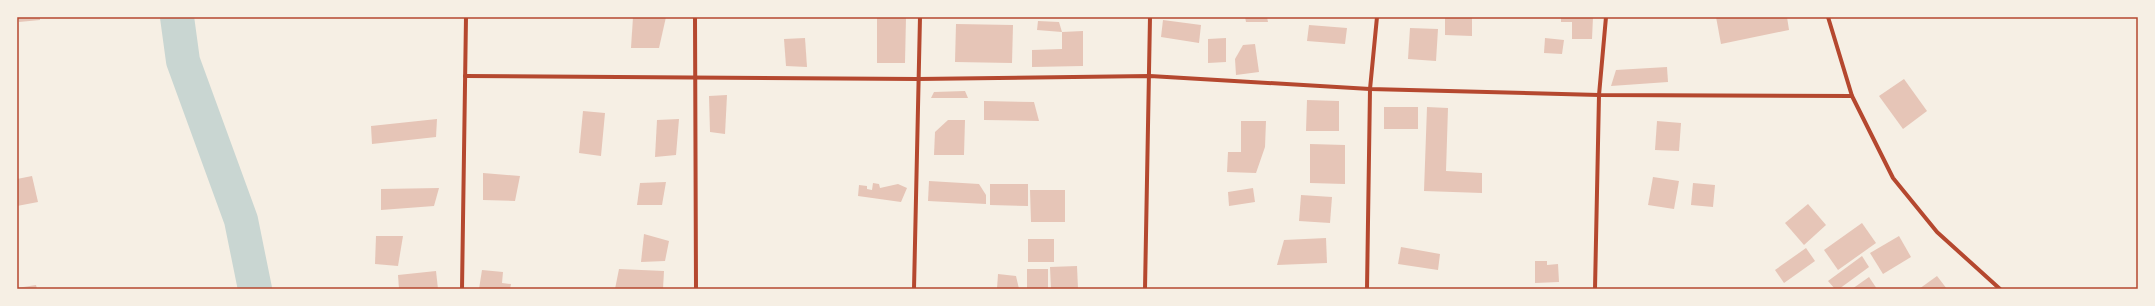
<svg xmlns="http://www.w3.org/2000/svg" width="2155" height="306" font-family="'Fira Sans Condensed',sans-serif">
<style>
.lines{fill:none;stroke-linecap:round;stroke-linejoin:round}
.river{stroke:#c9d6d2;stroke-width:34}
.building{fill:#e6c5b7}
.minor{stroke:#b5482f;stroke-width:4}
.neatline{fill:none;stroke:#b5482f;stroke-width:1.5}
</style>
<rect width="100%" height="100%" fill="#f6efe4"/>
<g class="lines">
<polyline class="river" points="177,17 183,61 241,220 255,289"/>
</g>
<g class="building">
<polygon points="18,17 40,17 40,20 19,22"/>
<polygon points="633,17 666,17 659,48 631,48"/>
<polygon points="877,17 906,17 905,63 877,63"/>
<polygon points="1245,17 1267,17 1268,22 1246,22"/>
<polygon points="1445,17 1472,17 1472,36 1445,35"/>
<polygon points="1561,17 1593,17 1592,39 1572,39 1572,22 1561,22"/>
<polygon points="1716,17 1787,17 1789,30 1721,44"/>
<polygon points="1163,20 1201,25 1199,43 1161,37"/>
<polygon points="1038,21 1059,22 1062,32 1083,31 1083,66 1032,67 1032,50 1062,49 1062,32 1037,30"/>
<polygon points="956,24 1013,25 1012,63 955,62"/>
<polygon points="1309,25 1347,28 1345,44 1307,41"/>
<polygon points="1410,28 1438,29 1436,61 1408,59"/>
<polygon points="805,38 807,67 786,66 784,39"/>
<polygon points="1226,38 1226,62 1208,63 1208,39"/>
<polygon points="1545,38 1564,40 1562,54 1544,53"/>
<polygon points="1255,44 1259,72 1236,75 1235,59 1243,45"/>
<polygon points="1667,67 1668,82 1611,86 1616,70"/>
<polygon points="1904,79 1927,111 1903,129 1879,96"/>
<polygon points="965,91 968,98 931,98 934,92"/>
<polygon points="727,95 725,134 710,132 709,96"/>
<polygon points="1307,100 1339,101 1339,131 1306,131"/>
<polygon points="984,101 1034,102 1039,121 984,120"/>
<rect x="1384" y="107" width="34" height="22"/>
<polygon points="1427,107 1448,108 1446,171 1482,173 1482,193 1424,191"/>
<polygon points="583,111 605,113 601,156 579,153"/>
<polygon points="437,119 436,137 372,144 371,126"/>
<polygon points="679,119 676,155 655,157 657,120"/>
<polygon points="948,120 965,120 964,155 934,155 935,132"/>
<polygon points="1241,121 1266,121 1265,147 1256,173 1227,172 1228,152 1241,152"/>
<polygon points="1657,121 1681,123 1679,151 1655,150"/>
<polygon points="1310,144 1345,145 1345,184 1310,183"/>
<polygon points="483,173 520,176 515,201 483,200"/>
<polygon points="32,176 38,202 17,206 17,179"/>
<polygon points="1653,177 1679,181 1674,209 1648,205"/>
<polygon points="929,181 979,184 986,195 986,204 928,201"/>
<polygon points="666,182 662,205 637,205 640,183"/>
<polygon points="873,183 879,184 880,188 898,184 907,188 901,202 858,196 859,185 867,186 867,189 872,190"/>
<polygon points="1693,183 1715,185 1713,207 1691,205"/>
<polygon points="990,184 1028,184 1028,206 990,205"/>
<polygon points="439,188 434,206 381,210 381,189"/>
<polygon points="1253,188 1255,202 1229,206 1228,192"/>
<polygon points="1030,190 1065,190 1065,222 1031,222"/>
<polygon points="1301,195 1332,197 1330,223 1299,221"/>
<polygon points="1808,204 1826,225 1804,245 1785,223"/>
<polygon points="1862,223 1876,243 1838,270 1824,250"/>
<polygon points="644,234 669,241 665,261 641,262"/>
<polygon points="376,236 403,236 398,266 375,264"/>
<polygon points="1899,236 1911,257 1883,274 1870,253"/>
<polygon points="1326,238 1327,263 1277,265 1284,240"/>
<rect x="1028" y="239" width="26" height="23"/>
<polygon points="1401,247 1440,254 1438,270 1398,264"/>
<polygon points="1806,248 1815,261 1784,283 1775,270"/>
<polygon points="1862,256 1869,267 1839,289 1835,289 1828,281"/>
<polygon points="1535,261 1547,261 1547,265 1558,264 1559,282 1535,283"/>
<polygon points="1077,266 1078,289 1051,289 1050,267"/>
<polygon points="619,269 664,271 663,289 615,289"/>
<rect x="1027" y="269" width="21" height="20"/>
<polygon points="482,270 503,272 502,283 511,284 510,289 479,289"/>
<polygon points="436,271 438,289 399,289 398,275"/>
<polygon points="998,274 1016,276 1019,289 997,289"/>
<polygon points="1937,276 1947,289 1919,289"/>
<polygon points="1869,277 1877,289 1852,289"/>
<polygon points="36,285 37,289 17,289 17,288"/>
</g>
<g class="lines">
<g class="minor">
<polyline points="695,17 696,289"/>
<polyline points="1828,17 1852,96 1893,178 1937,232 2000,289"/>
<polyline points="465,76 918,79 1150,76 1370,89 1599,95 1852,96"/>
<polyline points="462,289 466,17"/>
<polyline points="914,289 920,17"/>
<polyline points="1145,289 1150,17"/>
<polyline points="1367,289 1370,89 1377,17"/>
<polyline points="1595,289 1599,95 1606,17"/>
</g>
</g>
<rect width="2155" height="306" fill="none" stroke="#f6efe4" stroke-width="36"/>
<rect x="18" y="18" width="2119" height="270" class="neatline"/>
</svg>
